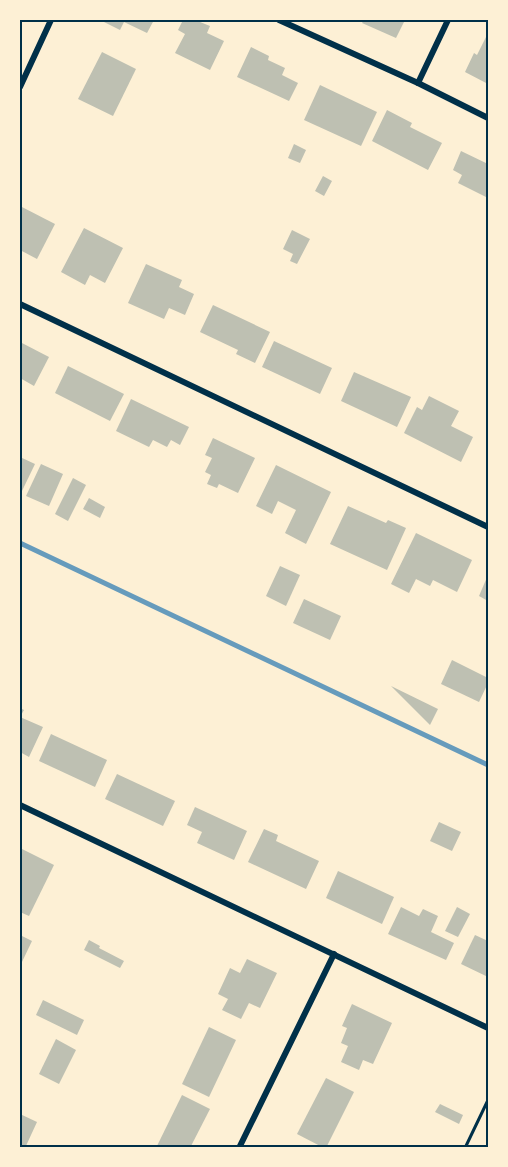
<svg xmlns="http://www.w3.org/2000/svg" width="508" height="1167" font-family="Helvetica,sans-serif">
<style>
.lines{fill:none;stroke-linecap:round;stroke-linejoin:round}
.stream{stroke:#669bbc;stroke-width:5}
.building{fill:#bec0b2}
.path{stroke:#003049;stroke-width:3}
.minor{stroke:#003049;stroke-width:6}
.neatline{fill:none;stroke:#003049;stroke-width:2}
</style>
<rect width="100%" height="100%" fill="#fdf0d5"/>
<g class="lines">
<polyline class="stream" points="20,543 488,765"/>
</g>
<g class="building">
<polygon points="100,20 154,20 147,33 124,22 120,30"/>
<polygon points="183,20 195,20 210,26 207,33 224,41 210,70 175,53 185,34 178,30"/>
<polygon points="364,20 405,20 396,38 362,23"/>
<polygon points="488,33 488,84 465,72 474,53 477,55"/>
<polygon points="251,47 269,56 268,60 285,68 282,75 298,83 289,101 237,77"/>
<polygon points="102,52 136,69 113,116 78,99"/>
<polygon points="320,85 377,112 361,146 304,120"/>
<polygon points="387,110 412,123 410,127 442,143 428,170 372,141"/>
<polygon points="294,144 306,150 300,163 288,158"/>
<polygon points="461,151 488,164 488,198 458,183 462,175 453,170"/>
<polygon points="323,176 332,181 324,196 315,191"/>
<polygon points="20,206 55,224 37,259 20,250"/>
<polygon points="84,228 123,248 105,283 90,275 85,285 61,272"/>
<polygon points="292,230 310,239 297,264 290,261 293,254 283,249"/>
<polygon points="146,264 182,280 179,287 194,294 185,315 169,308 164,319 128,303"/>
<polygon points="213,305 270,332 255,363 236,354 238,350 200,332"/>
<polygon points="274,341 332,368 320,394 262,367"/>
<polygon points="20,342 49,357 34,386 20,378"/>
<polygon points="68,366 124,394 110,421 55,393"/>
<polygon points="354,372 411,397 397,427 341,401"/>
<polygon points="429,396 459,411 451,426 473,437 461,462 404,433 417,407 422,410"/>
<polygon points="131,399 189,427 180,445 171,440 167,447 153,440 149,447 116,431"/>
<polygon points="213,438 255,458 238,493 219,484 217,488 207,484 211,475 205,472 212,458 205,455"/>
<polygon points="20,457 35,464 21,493 20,492"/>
<polygon points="41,464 63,474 49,506 26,496"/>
<polygon points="276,465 331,492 306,544 285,533 296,510 278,501 272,514 256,506"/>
<polygon points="73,478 86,485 68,521 55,514"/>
<polygon points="89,498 105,507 100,518 83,509"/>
<polygon points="348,506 386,523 388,520 406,528 387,570 330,544"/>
<polygon points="416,533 472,560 457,592 433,580 430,586 416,579 409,593 391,584"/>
<polygon points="280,566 300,575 286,606 266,596"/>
<polygon points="488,575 488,601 479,596"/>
<polygon points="304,599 341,616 330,640 293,623"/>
<polygon points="452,660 488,678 488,683 479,702 441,684"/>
<polygon points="391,686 438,709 430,725"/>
<polygon points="20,708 24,710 20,717 43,727 29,757 20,752"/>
<polygon points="51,734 107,760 95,787 39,761"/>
<polygon points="117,774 175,801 163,826 105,799"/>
<polygon points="195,807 247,831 234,860 197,843 202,832 187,825"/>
<polygon points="439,822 461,832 452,851 430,841"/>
<polygon points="264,829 278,835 276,841 319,861 306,889 248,862"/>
<polygon points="22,849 54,865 29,916 20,912 20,854"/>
<polygon points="338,871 394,897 382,924 326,898"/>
<polygon points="401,907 419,916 423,909 438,916 431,932 454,943 446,960 388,934"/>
<polygon points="457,907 470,914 458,937 445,931"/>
<polygon points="20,935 32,941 21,964 20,963"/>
<polygon points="475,935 488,941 488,977 461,964"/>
<polygon points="89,940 100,946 99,948 124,961 120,968 84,950"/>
<polygon points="247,959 277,973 260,1008 249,1003 241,1019 222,1010 228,999 218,994 230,968 240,973"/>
<polygon points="43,1000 84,1020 77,1035 36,1015"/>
<polygon points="352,1004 392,1023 373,1064 363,1060 359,1070 341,1062 348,1046 341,1043 347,1028 342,1026"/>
<polygon points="209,1027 236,1040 209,1097 182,1084"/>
<polygon points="56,1039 76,1050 59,1084 39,1074"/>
<polygon points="326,1078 354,1092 326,1148 324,1148 297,1134"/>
<polygon points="182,1095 210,1109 190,1148 156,1148"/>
<polygon points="440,1104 463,1115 459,1124 435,1112"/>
<polygon points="20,1114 37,1122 25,1148 20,1148"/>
</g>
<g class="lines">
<polyline class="path" points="465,1148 488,1100"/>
<g class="minor">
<polyline points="279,20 418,83 488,118"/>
<polyline points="418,83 448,20"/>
<polyline points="20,87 51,20"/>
<polyline points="20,304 488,527"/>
<polyline points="20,805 488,1028"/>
<polyline points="239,1148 334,954"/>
</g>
</g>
<rect width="508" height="1167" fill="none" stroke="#fdf0d5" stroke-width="42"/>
<rect x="21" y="21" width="466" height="1125" class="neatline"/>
</svg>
